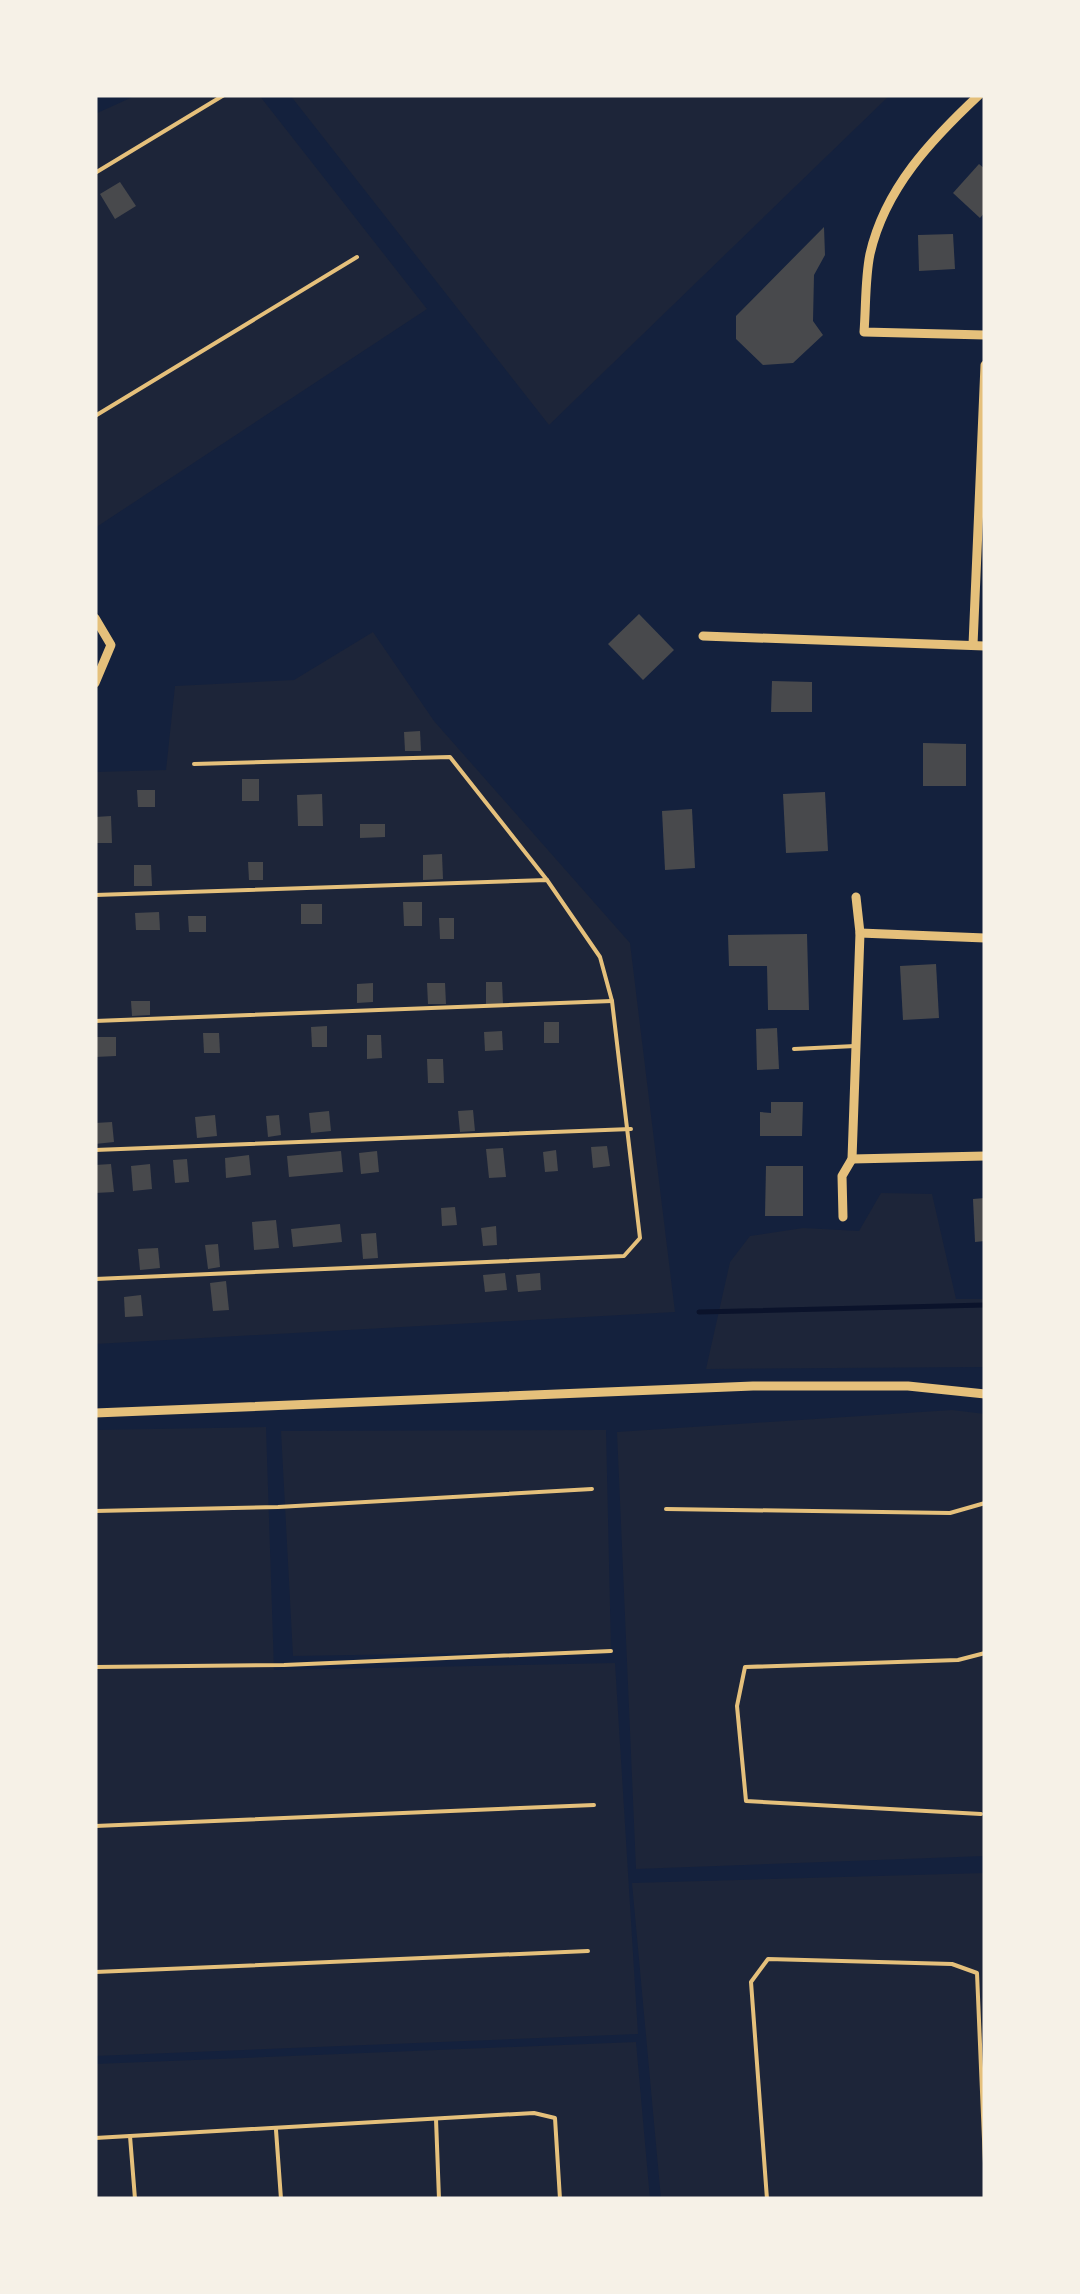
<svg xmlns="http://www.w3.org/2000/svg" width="1080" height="2294" font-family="'Exo 2',sans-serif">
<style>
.green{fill:#1d2539}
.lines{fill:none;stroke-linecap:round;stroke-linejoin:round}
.stream{stroke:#0b132b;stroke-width:5}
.building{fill:#48494c}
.service{stroke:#e5c07b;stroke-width:4}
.minor{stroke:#e5c07b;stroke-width:9}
</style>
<rect width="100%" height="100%" fill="#14213d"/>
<g class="green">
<polygon points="137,95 259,95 427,309 95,528 95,114"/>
<polygon points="290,95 890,95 549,425"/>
<polygon points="373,632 434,721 630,943 675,1312 95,1344 95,772 166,770 175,686 294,680"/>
<polygon points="881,1193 932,1194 956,1299 985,1299 985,1367 706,1369 730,1262 750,1236 803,1228 859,1231"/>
<polygon points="952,1410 985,1414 985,1856 636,1869 617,1432"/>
<polygon points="266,1427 274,1670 615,1663 638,2034 95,2056 95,1430"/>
<polygon points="606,1430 611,1651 293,1656 281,1431"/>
<polygon points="985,1873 985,2199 661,2199 632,1883"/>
<polygon points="636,2042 650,2199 95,2199 95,2064"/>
</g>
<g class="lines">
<polyline class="stream" points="699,1312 985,1305"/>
</g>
<g class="building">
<polygon points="979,164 985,169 985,212 980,218 953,193"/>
<polygon points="120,182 136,206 115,219 100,194"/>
<polygon points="824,227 825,255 814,275 813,321 823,335 793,363 763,365 736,339 736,316"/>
<polygon points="953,234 955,269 919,271 918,235"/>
<polygon points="639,614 674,650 643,680 608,644"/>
<polygon points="772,681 812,682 812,712 771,712"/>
<polygon points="420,731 421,751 405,751 404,732"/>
<polygon points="923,743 966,744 966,786 923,786"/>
<rect x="242" y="779" width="17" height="22"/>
<polygon points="137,790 155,790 155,807 138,807"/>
<polygon points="825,792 828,851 786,853 783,794"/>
<polygon points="322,794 323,826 298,826 297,795"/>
<polygon points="692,809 695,868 665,870 662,811"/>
<polygon points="111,816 112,843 95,843 95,817"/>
<polygon points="360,824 385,824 385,837 360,838"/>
<polygon points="442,854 443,879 423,880 423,855"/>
<polygon points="248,862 263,862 263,880 249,880"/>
<polygon points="134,865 151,865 152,886 134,886"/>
<polygon points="403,902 422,902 422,926 404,926"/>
<rect x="301" y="904" width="21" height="20"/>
<polygon points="159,912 160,930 136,930 135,913"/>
<polygon points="188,916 206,916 206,932 189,932"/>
<polygon points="439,918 454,918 454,939 440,939"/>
<polygon points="807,934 809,1010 768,1010 767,966 729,966 728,935"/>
<polygon points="936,964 939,1018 903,1020 900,966"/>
<polygon points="486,982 502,982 503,1004 486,1004"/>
<polygon points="373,983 373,1002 357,1003 357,984"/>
<polygon points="427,983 445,983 446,1004 428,1004"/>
<polygon points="131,1001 150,1001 150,1015 132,1016"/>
<rect x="544" y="1022" width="15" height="21"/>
<polygon points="327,1026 327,1047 312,1047 311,1027"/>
<polygon points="777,1028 779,1069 757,1070 756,1029"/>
<polygon points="502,1031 503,1050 485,1051 484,1032"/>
<polygon points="203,1033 219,1033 220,1053 204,1053"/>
<polygon points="367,1035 381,1035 382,1058 367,1059"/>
<polygon points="95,1037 116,1037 116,1056 95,1057"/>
<polygon points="427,1059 443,1059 444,1083 428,1083"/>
<polygon points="771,1102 803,1102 802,1136 760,1136 760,1112 771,1113"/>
<polygon points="473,1110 475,1131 460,1132 458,1111"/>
<polygon points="329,1111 331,1131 311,1133 309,1113"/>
<polygon points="215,1115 217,1136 197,1138 195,1117"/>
<polygon points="279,1115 281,1135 268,1137 266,1116"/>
<polygon points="112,1122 114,1142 95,1144 95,1123"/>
<polygon points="607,1146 610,1166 593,1168 591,1147"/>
<polygon points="503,1148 506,1177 489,1178 486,1149"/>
<polygon points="556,1150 558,1171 545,1172 543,1152"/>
<polygon points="341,1151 343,1172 289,1177 287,1156"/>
<polygon points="377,1151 379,1172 361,1174 359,1153"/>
<polygon points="249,1155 251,1175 226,1178 225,1158"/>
<polygon points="187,1159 189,1182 175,1183 173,1160"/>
<polygon points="111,1164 114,1192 95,1193 95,1165"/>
<polygon points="150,1164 152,1189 133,1191 131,1166"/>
<polygon points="766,1166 803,1166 803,1216 765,1216"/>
<polygon points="985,1198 985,1241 975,1242 973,1199"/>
<polygon points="455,1207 457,1225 442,1226 441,1208"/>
<polygon points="276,1220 279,1248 254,1250 252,1222"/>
<polygon points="340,1224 342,1242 293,1247 291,1229"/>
<polygon points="496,1226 497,1245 483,1246 481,1228"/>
<polygon points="376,1233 378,1258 363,1259 361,1234"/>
<polygon points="218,1244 220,1267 208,1269 205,1245"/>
<polygon points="158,1248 160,1268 140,1270 138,1249"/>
<polygon points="505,1273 507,1290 485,1292 483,1275"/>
<polygon points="540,1273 541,1290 518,1292 516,1275"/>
<polygon points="226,1281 229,1310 213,1311 210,1283"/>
<polygon points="141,1295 143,1316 125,1317 124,1297"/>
</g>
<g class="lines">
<g class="service">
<polyline points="95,173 224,95"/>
<polyline points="95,416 357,257"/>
<polyline points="194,764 450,757 547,880"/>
<polyline points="95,895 547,880 600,957 612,1001 640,1238 624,1256 95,1279"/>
<polyline points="95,1021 612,1001"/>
<polyline points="794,1049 855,1046"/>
<polyline points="95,1150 631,1129"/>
<polyline points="666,1509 950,1513 985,1503"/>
<polyline points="95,1511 278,1507 592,1489"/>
<polyline points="95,1667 284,1665 611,1651"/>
<polyline points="981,1814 746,1801 737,1706 745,1667 958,1660 985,1653"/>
<polyline points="95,1826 594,1805"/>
<polyline points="95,1972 588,1951"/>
<polyline points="436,2119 439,2199"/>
<polyline points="276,2130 281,2199"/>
<polyline points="130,2136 135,2199"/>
<polyline points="95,2138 534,2113 555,2118 560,2199"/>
<polyline points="767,2199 751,1982 768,1959 952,1964 977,1973 985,2163"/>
</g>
<g class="minor">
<path d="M979 95C932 139 885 188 870 254 865 278 866 307 864 332L985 335"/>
<polyline points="95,618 111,645 95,683"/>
<polyline points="703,636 985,646"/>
<polyline points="973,645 985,365"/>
<polyline points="860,933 985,938"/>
<polyline points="852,1159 985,1156"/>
<polyline points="843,1217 842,1176 852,1159 860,933 856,897"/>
<polyline points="95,1413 753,1386 908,1386 985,1394"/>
</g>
</g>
<rect width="1080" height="2294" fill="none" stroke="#f6f1e7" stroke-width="195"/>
</svg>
